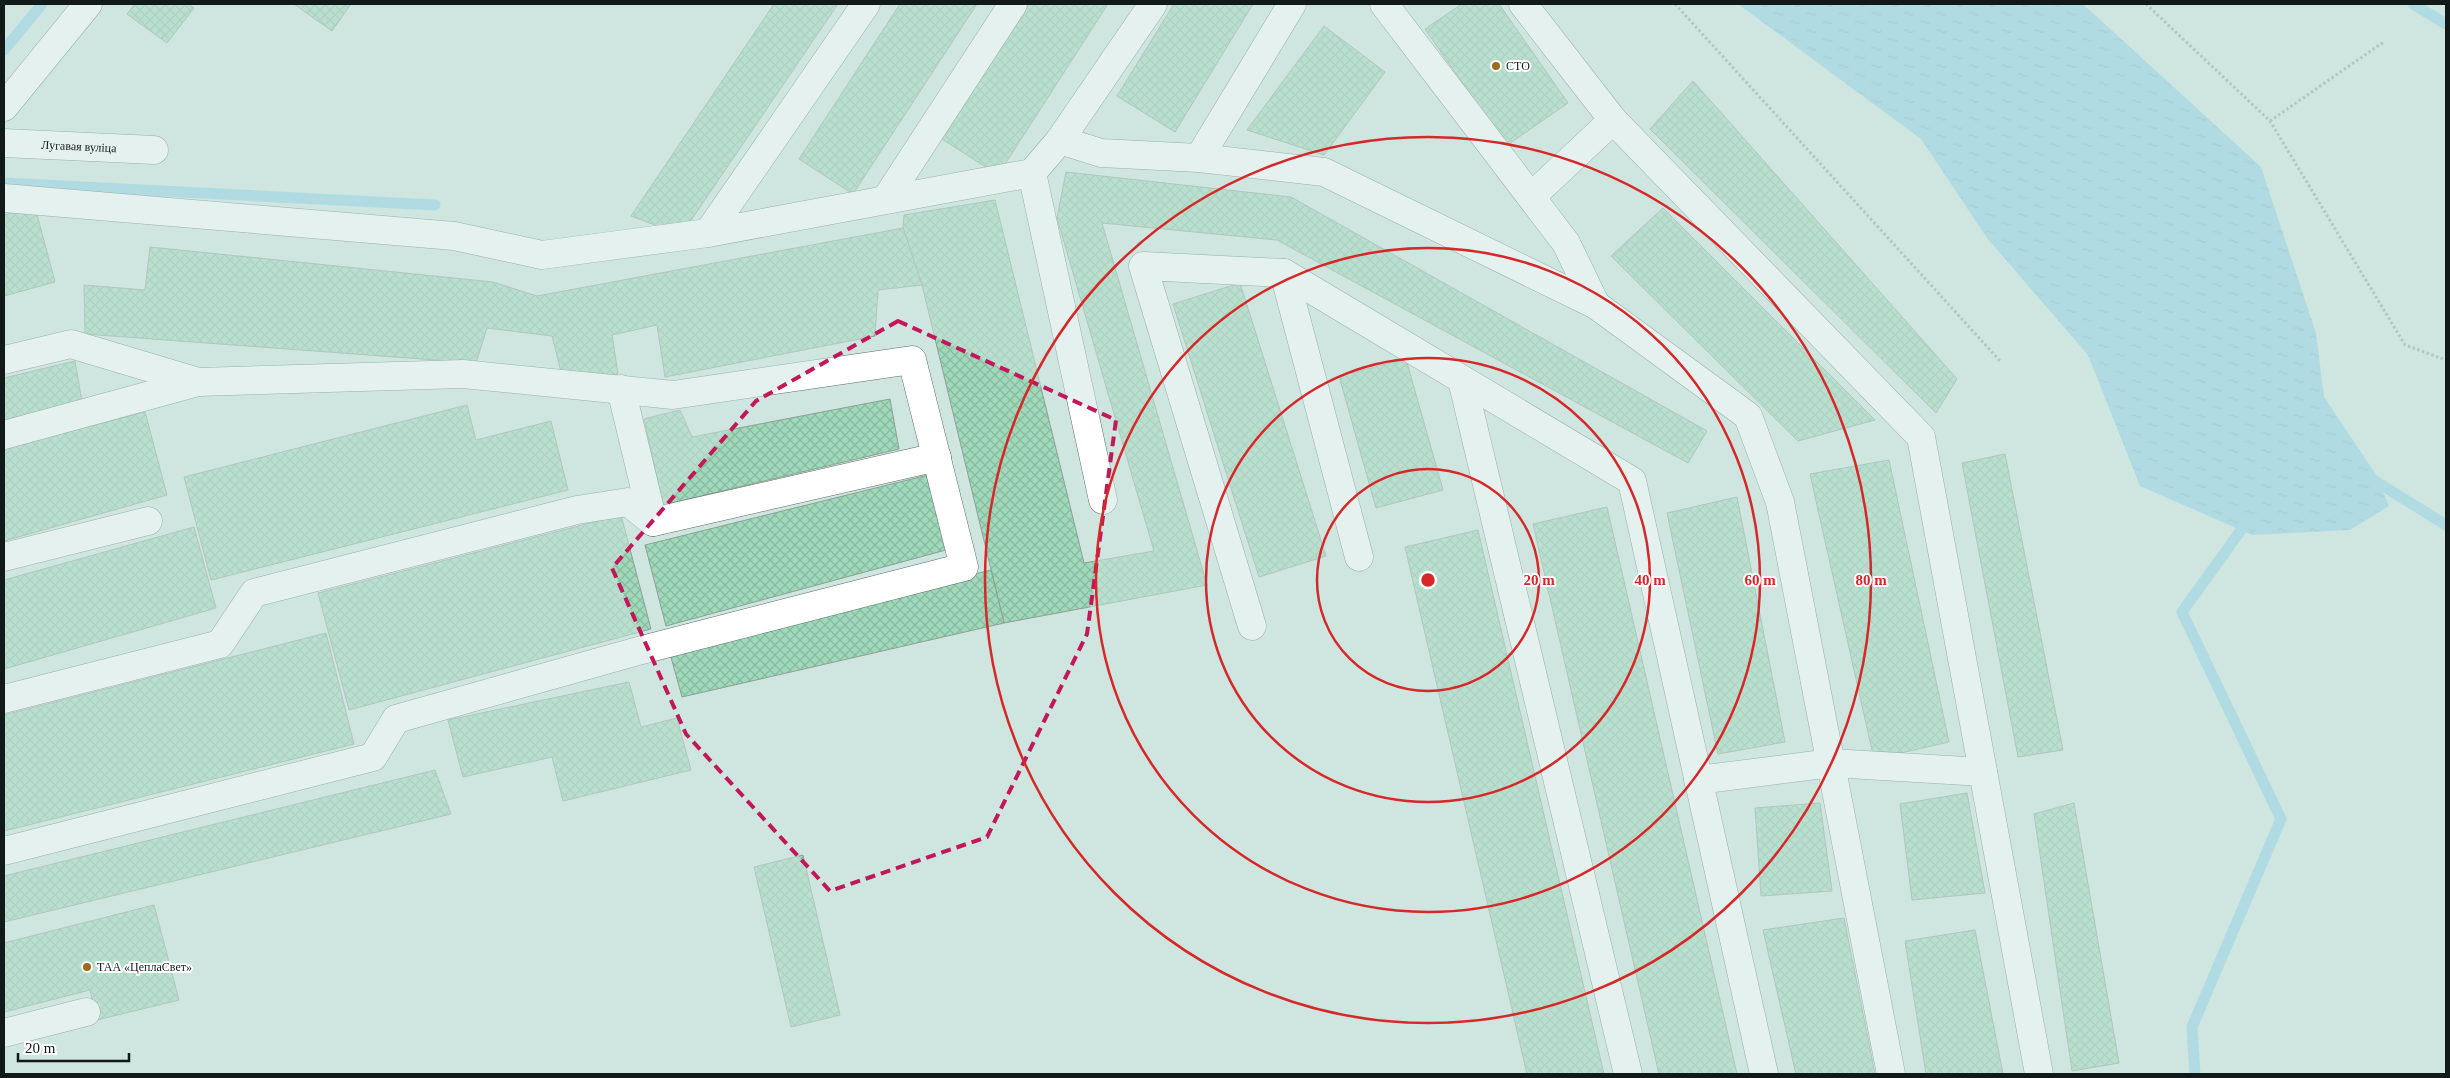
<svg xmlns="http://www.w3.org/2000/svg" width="2450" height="1078" font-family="Georgia,serif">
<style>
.water{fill:url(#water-ripples)}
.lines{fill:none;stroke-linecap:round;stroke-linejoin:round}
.stream{stroke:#8dcfe6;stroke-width:11}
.building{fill:url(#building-cross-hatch);stroke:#8ea095}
.minor-casing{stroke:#596e6a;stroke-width:29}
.path{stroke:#91a39f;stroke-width:3;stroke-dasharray:2.5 2.5;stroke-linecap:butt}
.minor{stroke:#fff;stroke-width:28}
.marked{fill:none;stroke:#c2185b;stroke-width:4;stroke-dasharray:10 6;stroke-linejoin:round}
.ring{fill:none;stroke:#d62828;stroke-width:2.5}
.poi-dot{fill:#9a6d1c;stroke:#fff;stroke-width:2}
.labels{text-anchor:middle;stroke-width:4;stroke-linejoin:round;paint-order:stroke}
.poi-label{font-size:12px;fill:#111a18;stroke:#fff;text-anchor:start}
.street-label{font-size:12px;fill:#111a18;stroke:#fff}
.centre{fill:#d62828;stroke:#fff;stroke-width:2.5}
.ring-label{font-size:15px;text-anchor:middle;font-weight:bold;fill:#d62828;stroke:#fff;stroke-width:4;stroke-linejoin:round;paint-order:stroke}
</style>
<defs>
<pattern id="water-ripples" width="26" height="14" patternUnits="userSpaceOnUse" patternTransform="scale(1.25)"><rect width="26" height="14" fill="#8dcfe6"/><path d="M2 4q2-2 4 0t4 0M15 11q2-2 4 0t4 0" fill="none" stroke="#79b1c5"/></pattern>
<pattern id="building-cross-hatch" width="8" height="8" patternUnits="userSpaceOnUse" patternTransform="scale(1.25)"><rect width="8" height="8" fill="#9fd9ba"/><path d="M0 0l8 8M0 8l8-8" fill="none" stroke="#88ba9f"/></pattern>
</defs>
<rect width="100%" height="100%" fill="#cee5e0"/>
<polygon class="water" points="1738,4 2083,4 2261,167 2316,333 2324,397 2375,473 2389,506 2350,530 2252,535 2140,486 2088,355 1987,238 1921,139"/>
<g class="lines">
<g class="stream">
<polyline points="2413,4 2446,24"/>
<polyline points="4,50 42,4"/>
<polyline points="4,183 435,205"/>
<polyline points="2367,476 2446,525"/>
<polyline points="2195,1074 2192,1027 2281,819 2182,612 2249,519"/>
</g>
</g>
<g class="building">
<polygon points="135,4 188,4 194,8 167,43 127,14"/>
<polygon points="294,4 351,4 332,31"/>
<polygon points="774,4 838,4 681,235 631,216"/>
<polygon points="900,4 977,4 853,194 799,159"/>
<polygon points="1029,4 1108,4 998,175 942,139"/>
<polygon points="1174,4 1253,4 1175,132 1117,96"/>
<polygon points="1462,4 1499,4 1568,103 1506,146 1425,29"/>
<polygon points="1324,26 1385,72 1324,155 1247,130"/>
<polygon points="1693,81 1957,379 1936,413 1650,129"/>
<polygon points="1066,172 1291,197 1707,431 1688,463 1277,240 1102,223 1207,585 1004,623 922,285 903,228 904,215 995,200 1084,563 1154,551 1057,218"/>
<polygon points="35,207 55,282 4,296 4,215"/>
<polygon points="1663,208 1875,420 1798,441 1611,256"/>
<polygon points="903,228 922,285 878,290 875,336 665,377 657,325 612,335 618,374 563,380 552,336 487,328 476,363 85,334 84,285 145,290 150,247 493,282 537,296"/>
<polygon points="1240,283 1326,556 1259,577 1173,304"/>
<polygon points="1406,359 1443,490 1376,508 1339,376"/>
<polygon points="75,361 82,402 4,422 4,378"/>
<polygon points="890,399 899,449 663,505 644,419 680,410 692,437"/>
<polygon points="467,405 476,440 551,421 568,490 211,580 184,477"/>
<polygon points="145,412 167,495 4,541 4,448"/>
<polygon points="2005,454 2063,750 2018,757 1962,463"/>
<polygon points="1889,460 1949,742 1874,759 1810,474"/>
<polygon points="932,474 957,547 666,626 645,545"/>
<polygon points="1737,497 1785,742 1718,754 1667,513"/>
<polygon points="1607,507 1737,1074 1659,1074 1533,524"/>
<polygon points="621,515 651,629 349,710 318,593"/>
<polygon points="194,527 216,608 4,669 4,580"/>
<polygon points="1478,530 1604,1074 1527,1074 1405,547"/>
<polygon points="991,570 1004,623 682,697 669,650"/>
<polygon points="326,633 354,744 4,831 4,715"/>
<polygon points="629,682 641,727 677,718 691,770 563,801 552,757 463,777 448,720"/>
<polygon points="435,770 451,814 4,922 4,876"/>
<polygon points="1967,793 1985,893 1912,900 1900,804"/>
<polygon points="1820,803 1832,891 1761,896 1755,808"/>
<polygon points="2074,803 2119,1063 2072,1071 2034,814"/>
<polygon points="803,855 840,1015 791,1027 754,867"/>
<polygon points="154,905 179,1000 97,1020 90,990 4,1012 4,943"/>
<polygon points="1844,918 1875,1074 1796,1074 1763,930"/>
<polygon points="1975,930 2003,1074 1926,1074 1905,941"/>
</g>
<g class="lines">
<defs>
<g id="minor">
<polyline points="1384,4 1566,243 1596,305"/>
<polyline points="1523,4 1613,120 1921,437 2039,1074"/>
<polyline points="4,107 88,4"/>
<polyline points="1060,140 1101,153 1199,158 1324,172 1596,305 1748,416 1780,502 1891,1074"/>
<path id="s1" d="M4 143 154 150"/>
<polyline points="1199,158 1292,4"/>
<polyline points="1531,197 1613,120"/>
<polyline points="4,198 454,236 542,255 708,233 1032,173"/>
<polyline points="886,199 1013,4"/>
<polyline points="708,233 866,4"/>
<polyline points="1284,273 1359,557"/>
<polyline points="4,360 71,344 198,382 463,374 673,395 912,360 964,567 638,651 396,719 373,757 4,851"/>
<polyline points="1462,380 1628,1074"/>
<polyline points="621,389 653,522"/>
<polyline points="4,435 198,382"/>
<polyline points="1103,500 1032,173 1060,140 1153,4"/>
<polyline points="4,557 148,521"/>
<polyline points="1252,626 1143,266 1284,273 1632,481 1764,1074"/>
<polyline points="4,699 220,644 254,593 577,510 628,502 653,522 937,457"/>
<polyline points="1698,780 1831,763 1983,772"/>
<polyline points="4,1033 86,1012"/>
</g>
</defs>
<use href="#minor" class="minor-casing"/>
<g class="path">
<polyline points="1675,4 2001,362"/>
<polyline points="2146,4 2270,121 2405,345 2446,360"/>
<polyline points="2270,121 2385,41"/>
</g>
<use href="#minor" class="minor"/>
</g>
<path d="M0 0H2450V1078H0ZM898 321 1116 420 1087 634 987 837 830 891 686 734 612 568 756 401Z" fill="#cee5e0" fill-opacity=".55" fill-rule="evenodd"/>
<path class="marked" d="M898 321 1116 420 1087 634 987 837 830 891 686 734 612 568 756 401Z"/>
<g class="ring">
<circle cx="1428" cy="580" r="111"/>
<circle cx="1428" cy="580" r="222"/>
<circle cx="1428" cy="580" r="332"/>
<circle cx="1428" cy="580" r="443"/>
</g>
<g class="poi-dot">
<circle cx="1496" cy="66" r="5"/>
<circle cx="87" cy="967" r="5"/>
</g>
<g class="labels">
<g class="poi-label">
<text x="1506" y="70">СТО</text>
<text x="97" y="971">ТАА «ЦеплаСвет»</text>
</g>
<g class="street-label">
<text dy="4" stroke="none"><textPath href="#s1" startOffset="75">Лугавая вуліца</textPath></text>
</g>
</g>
<circle cx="1428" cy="580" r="8" class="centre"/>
<g class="ring-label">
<text x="1539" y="585">20 m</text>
<text x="1650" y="585">40 m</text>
<text x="1760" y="585">60 m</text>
<text x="1871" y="585">80 m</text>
</g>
<rect width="2450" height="1078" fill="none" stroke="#111a18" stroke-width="10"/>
<path d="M18 1053v8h111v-8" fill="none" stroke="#111a18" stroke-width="2.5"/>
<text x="25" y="1053" font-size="15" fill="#111a18" stroke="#ffffff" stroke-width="4" paint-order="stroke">20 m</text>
</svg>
